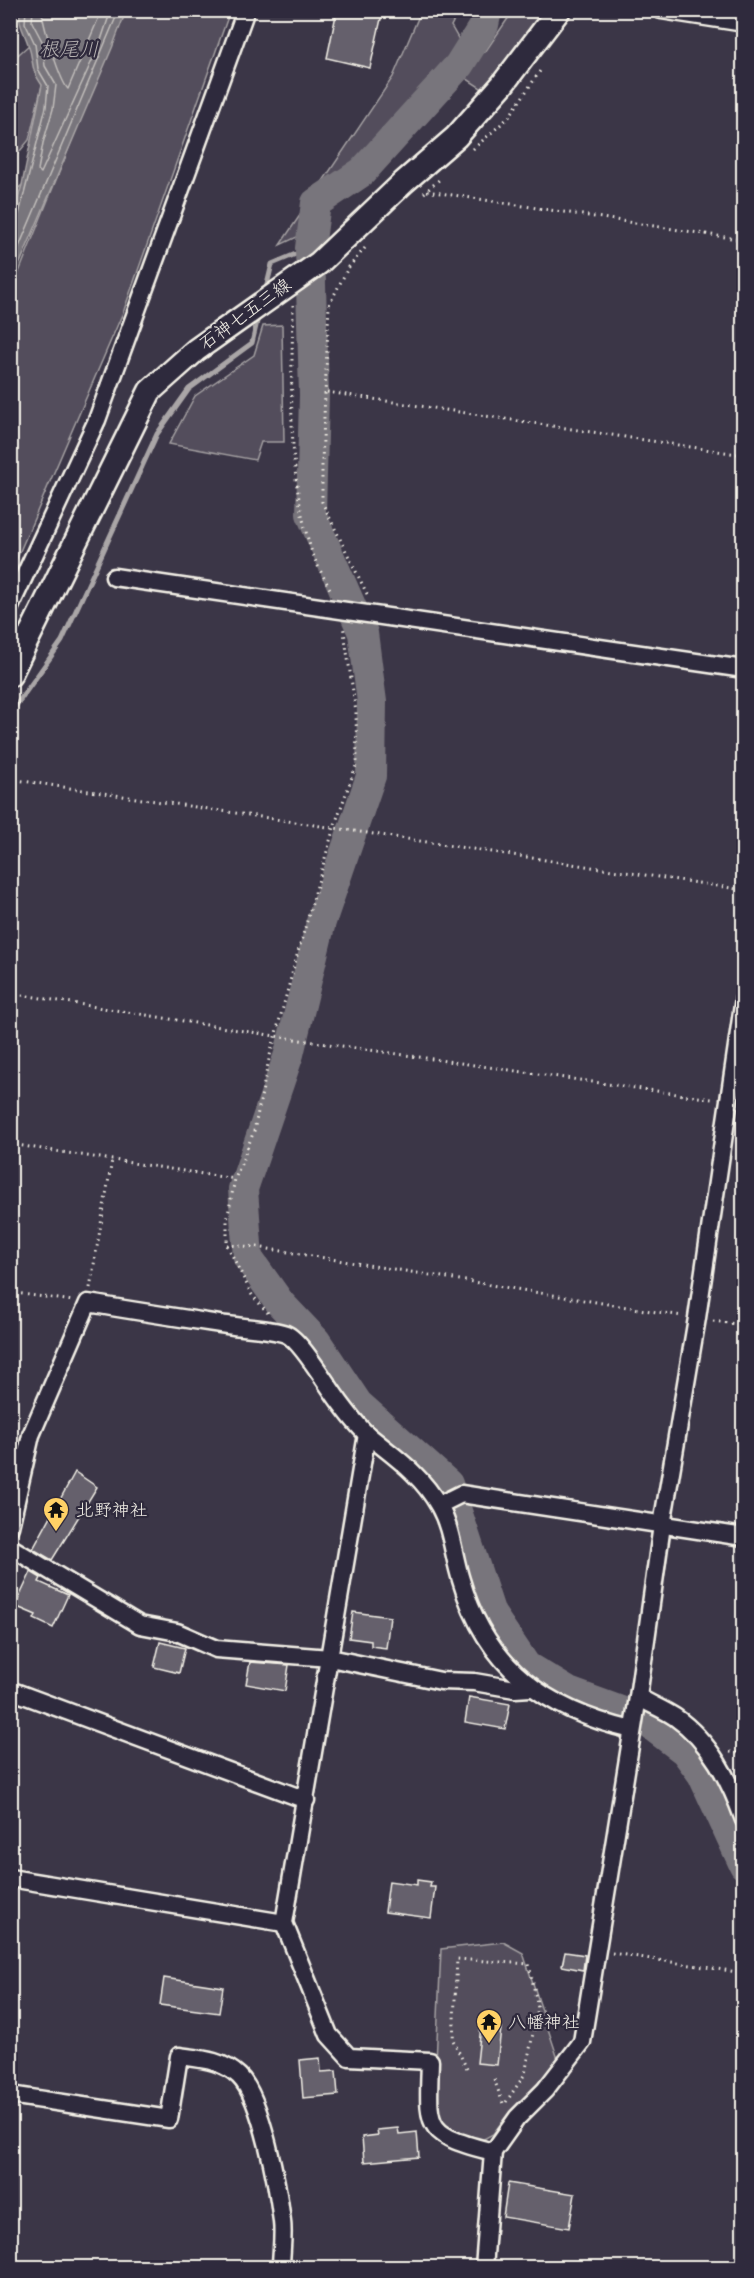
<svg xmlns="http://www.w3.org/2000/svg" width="754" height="2278" font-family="Sriracha,'Klee One',sans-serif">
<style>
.green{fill:#534e5c;stroke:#a4a0a2;stroke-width:1.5}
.water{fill:#78747b;stroke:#aaa6a7;stroke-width:1.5}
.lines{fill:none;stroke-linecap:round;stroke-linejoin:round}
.shore{stroke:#c2bfbc;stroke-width:1.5}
.stream{stroke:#aaa6a7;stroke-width:5}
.river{stroke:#78747b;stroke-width:30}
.building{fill:#65616c;stroke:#f4f1e8;stroke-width:1.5}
.minor-casing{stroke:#f4f1e8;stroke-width:21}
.secondary-casing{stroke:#f4f1e8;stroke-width:27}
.path{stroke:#f4f1e8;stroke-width:3;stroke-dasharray:1.5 4.5;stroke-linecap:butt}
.minor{stroke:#2f2a3d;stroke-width:16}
.secondary{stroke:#2f2a3d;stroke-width:22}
.labels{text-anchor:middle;stroke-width:4.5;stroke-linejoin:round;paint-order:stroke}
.street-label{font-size:18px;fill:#f4f1e8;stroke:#2f2a3d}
.poi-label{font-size:18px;fill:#f4f1e8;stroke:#2f2a3d;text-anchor:start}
.water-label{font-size:20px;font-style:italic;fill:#b6b2b2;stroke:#2f2a3d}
</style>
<rect width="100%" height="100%" fill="#3b3647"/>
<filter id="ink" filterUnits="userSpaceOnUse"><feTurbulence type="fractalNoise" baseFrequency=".0167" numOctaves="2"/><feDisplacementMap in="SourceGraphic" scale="12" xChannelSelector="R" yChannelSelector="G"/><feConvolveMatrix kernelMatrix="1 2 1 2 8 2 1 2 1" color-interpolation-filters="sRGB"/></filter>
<g filter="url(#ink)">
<g class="green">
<polygon points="124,11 230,11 124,310 11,572 11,292"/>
<polygon points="418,11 459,11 451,26 463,47 310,231 280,245 393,77 418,18"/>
<polygon points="513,11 551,11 490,94 461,75 470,57 485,52"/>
<polygon points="29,45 42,85 29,140 11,162 11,61"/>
<polygon points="22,185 11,229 11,194"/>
<polygon points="282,325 284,442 261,442 255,460 169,444 195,396 254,355 263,326"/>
<path d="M503 1942 523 1953 559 2062 510 2111 493 2134 482 2140C457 2134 446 2135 434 2109L441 1949Z"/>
</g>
<path class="water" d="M20 11H126L112 48 11 284V220L22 185 42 85C29 67 35 63 28 44 24 31 18 25 20 11Z"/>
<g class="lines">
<g class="shore">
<polyline points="33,10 32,22 42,41 45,66 56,85 53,109 43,143 38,170 41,173 100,43 111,10"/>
<path d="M42 10C42 23 60 81 68 89L102 10"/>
<polyline points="10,218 19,214 46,107 48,86 38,69 35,44 25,23 26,10"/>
<polyline points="10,268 119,10"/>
</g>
<g class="stream">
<polyline points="265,293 272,264 310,248"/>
<polyline points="10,714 62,641 157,434 189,389 252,343 259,313"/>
</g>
<polyline class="river" points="487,10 484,25 459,65 362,172 316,203 310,248 314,395 311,514 363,633 372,702 371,776 321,922 289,1054 243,1189 248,1258 280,1303 316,1341 358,1404 448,1484 491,1614 526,1666 569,1692 643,1719 685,1751 702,1774 744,1865"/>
</g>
<g class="building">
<polygon points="337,10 383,10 370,68 327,58"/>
<polygon points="75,1472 97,1487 52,1560 33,1549"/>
<polygon points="31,1572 41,1578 39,1582 68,1595 53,1628 34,1619 36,1615 15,1606"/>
<polygon points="353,1612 390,1617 386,1648 371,1646 371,1641 349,1638"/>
<polygon points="160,1642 185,1648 179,1673 154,1667"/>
<polygon points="250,1662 289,1665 285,1691 246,1684"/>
<polygon points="469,1697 510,1704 505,1729 465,1722"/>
<polygon points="417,1880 431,1882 430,1887 435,1887 431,1918 385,1912 389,1881 417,1885"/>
<polygon points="565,1952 585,1955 583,1970 562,1966"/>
<polygon points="164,1978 223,1987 219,2013 160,2005"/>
<polygon points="481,2026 501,2028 497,2065 477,2063"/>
<polygon points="320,2058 321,2072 336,2071 338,2095 303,2098 300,2060"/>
<polygon points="398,2128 399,2134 417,2132 419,2157 364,2162 362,2137 378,2135 377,2130"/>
<polygon points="508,2183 575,2194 569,2228 503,2217"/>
</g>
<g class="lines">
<defs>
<g id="minor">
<polyline points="661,10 744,23"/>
<polyline points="114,577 744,669"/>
<polyline points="10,607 97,420 246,10"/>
<path d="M367 1434 284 1923 329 2035 349 2057 430 2061C428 2129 423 2134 493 2152"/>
<polyline points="439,1505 461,1494 744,1537"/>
<path d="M10 1527 31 1435 88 1303C134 1311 181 1318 227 1325 245 1328 269 1328 286 1334 301 1340 328 1387 339 1401 348 1413 358 1427 369 1436 395 1457 422 1475 439 1506 452 1529 453 1555 461 1580 486 1667 546 1710 632 1730"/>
<polyline points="10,1547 140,1625 177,1632 216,1649 330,1658 441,1681 474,1682 515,1689 530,1688"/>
<polyline points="10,1690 306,1800"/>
<path d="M638 1697C650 1704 663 1709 675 1717 710 1741 730 1781 744 1820"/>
<polyline points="10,1878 284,1923"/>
<path d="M10 2095 169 2119 179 2056C201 2059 222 2060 239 2076 262 2098 278 2189 282 2221 284 2236 281 2253 281 2268"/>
<polyline points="484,2268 493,2152 517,2118 545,2090 582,2042 638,1697 662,1525 697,1318 744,998"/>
</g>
<polyline id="secondary" points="10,675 150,391 196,350 319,263 404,182 456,137 502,85 559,10"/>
</defs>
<use href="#minor" class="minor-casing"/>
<use href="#secondary" class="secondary-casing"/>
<g class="path">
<polyline points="473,149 509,117 542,68"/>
<polyline points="427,191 744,240"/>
<polyline points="424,193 439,180"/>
<polyline points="365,248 348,268 329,305 322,462 322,502 369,598"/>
<path d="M293 305C292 386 286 467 310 546 314 561 324 577 331 591"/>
<polyline points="327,392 744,455"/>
<polyline points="10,779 744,890"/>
<polyline points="10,993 300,1040 712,1099"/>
<polyline points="10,1144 235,1179"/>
<polyline points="227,1245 257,1247 682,1316"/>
<polyline points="90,1288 112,1160"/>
<polyline points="10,1290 15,1293 73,1301"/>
<polyline points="268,1313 252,1295 227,1245 227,1219 235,1179 254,1131 269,1059 296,959 334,827 357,763 356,712 343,625"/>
<polyline points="713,1321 744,1325"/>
<polyline points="730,1752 744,1754"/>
<polyline points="612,1953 744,1973"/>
<polyline points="467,2069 453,2040 457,1959 529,1964 538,2008 525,2074 504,2105"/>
<polyline points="494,2079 504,2106"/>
</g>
<use href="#minor" class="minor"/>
<use href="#secondary" class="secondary"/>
</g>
</g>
<defs>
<symbol id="temple-pin" viewBox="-11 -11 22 30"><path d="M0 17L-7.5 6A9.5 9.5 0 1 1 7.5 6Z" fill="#ffd166" stroke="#2f2a3d"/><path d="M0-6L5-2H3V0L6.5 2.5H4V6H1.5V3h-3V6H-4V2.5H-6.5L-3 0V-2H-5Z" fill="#111"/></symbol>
</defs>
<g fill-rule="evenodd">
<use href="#temple-pin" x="41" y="1495" width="30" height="40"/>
<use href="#temple-pin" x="474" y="2007" width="30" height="40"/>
</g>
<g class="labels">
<g class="street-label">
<text transform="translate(245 314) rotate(-36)" y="6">石神七五三線</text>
</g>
<g class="poi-label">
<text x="76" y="1516">北野神社</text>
<text x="508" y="2028">八幡神社</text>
</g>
<g class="water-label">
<text x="69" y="56">根尾川</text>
</g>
</g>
<rect width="754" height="2278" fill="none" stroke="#2f2a3d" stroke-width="36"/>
<rect x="18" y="18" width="718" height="2242" fill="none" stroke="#f4f1e8" stroke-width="2" filter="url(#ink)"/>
</svg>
